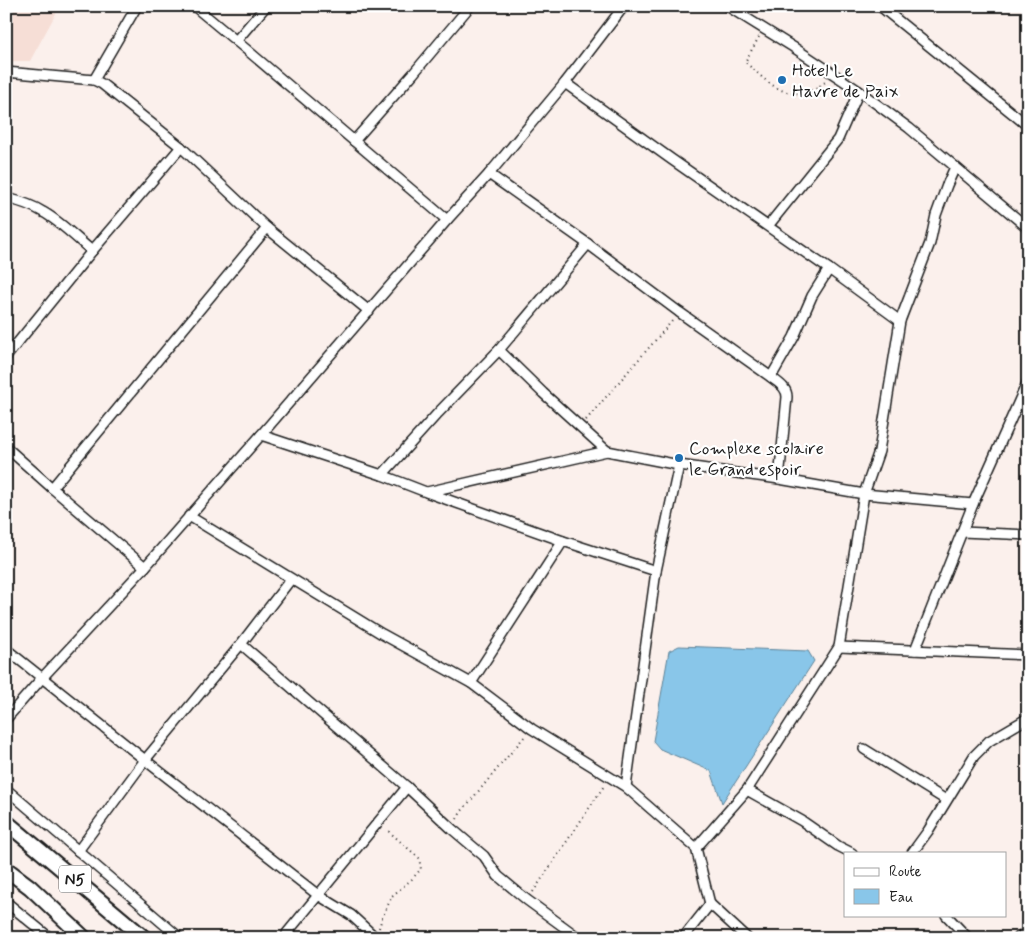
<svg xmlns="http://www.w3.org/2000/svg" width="1034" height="944" font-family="Mynerve,sans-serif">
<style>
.built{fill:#f6ded6}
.water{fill:#89c6e9;stroke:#5d8297}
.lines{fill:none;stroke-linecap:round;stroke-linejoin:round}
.minor-casing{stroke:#1c1c1c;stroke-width:12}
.tertiary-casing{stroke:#1c1c1c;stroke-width:14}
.trunk-casing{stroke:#1c1c1c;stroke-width:18}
.path{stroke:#1c1c1c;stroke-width:2;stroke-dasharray:1 4;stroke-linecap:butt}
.minor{stroke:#fff;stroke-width:9}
.tertiary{stroke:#fff;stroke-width:10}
.trunk{stroke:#fff;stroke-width:14}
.poi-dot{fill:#1f6fb2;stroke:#fff;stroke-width:2}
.labels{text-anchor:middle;stroke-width:4.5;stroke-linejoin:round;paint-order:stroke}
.shield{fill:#fff;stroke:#606060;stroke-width:1}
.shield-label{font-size:16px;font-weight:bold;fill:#1c1c1c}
.poi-label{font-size:18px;fill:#1c1c1c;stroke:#fff;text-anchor:start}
</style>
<rect width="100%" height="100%" fill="#fbf0ec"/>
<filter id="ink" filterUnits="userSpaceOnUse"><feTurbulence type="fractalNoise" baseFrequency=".02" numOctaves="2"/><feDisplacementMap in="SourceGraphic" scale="10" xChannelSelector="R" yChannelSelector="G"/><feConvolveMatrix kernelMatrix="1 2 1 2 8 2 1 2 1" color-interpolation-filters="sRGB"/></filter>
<g filter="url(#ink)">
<polygon class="built" points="6,6 60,6 30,61 6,61"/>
<polygon class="water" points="679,646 808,651 814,661 722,803 711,771 660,749 653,741 669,651"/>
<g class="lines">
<defs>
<g id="minor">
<polyline points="194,6 247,50 447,220"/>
<polyline points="727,6 793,47 859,91 909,128 1028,228"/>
<polyline points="880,6 1028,126"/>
<polyline points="236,41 266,6"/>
<polyline points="6,72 94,80 102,84 181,147 267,228 369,311"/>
<polyline points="94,80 137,6"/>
<polyline points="565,83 671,159 829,269 900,321"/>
<polyline points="354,141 413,74 470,6"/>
<path d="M489 174 588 244 679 312 771 377C778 383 787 387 787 397L779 479"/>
<path d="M6 198C19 201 32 205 43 212 61 222 76 238 92 251"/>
<polyline points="768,226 838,139 859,91"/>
<polyline points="499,350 543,393 607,451 679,465 779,479 864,494 973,504"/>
<polyline points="6,357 92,251 181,147"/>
<polyline points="771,377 794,337 812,296 829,269"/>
<polyline points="261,435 382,475 426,492 563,541 656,571"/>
<polyline points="6,447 52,488 145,567"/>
<polyline points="382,475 438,413 499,350 588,244"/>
<polyline points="52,488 267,228"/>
<polyline points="427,492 607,451"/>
<polyline points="189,516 382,634 471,683 532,729 626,787 696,848 710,904 747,938"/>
<polyline points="962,532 1028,535"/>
<polyline points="241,644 407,787 452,829 484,856 498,876 527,900 579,938"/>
<polyline points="839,647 1028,655"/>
<polyline points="6,649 145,760 318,895 351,915 376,938"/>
<polyline points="915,650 973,504 1028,381"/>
<polyline points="471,683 563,541"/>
<polyline points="6,719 42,678 145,567 261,435 447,220 489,174 565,83 624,6"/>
<polyline points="864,749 946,800"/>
<polyline points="626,787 656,571 679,465"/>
<polyline points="6,789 180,938"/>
<polyline points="747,790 802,821 838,846 852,853"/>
<polyline points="696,848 747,790 839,647 864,494 879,451 900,321 930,243 936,215 947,185 955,167"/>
<polyline points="78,851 145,760 241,644 291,579"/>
<polyline points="912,853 928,831 974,756 989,741 1028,718"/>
<polyline points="6,902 50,938"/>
<polyline points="946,915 968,938"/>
<polyline points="287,933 407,787"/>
<polyline points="683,938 710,904"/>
</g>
<polyline id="tertiary" points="1019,938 1028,932"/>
<g id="trunk">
<polyline points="6,822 144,938"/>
<polyline points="6,869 30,887 84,938"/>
</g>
</defs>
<use href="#minor" class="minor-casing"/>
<use href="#tertiary" class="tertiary-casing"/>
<use href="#trunk" class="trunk-casing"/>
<g class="path">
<path d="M759 37 745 62C765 79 781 100 810 91 816 89 822 84 827 81"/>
<polyline points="586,420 673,320"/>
<polyline points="457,819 461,812 525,736"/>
<polyline points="533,892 604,786"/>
<polyline points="379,928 382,918 392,896 412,879 421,869 419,858 386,829"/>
</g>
<use href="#minor" class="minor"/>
<use href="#tertiary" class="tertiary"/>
<use href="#trunk" class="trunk"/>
</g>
</g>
<g class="poi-dot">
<circle cx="782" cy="80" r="5"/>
<circle cx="679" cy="458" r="5"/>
</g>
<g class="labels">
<rect class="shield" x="59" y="865.5" width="32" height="27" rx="4"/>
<g class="shield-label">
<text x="75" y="885">N5</text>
</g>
<g class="poi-label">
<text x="792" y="76">Hotel Le<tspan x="792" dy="21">Havre de Paix</tspan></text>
<text x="689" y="454">Complexe scolaire<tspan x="689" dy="21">le Grand espoir</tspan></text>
</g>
</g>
<rect width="1034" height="944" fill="none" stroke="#fff" stroke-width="25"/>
<rect x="12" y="12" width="1009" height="919" fill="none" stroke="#1c1c1c" stroke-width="2" filter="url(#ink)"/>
<rect x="844" y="852" width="162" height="65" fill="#ffffff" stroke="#a4a4a4"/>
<rect x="854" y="868" width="25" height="8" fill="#ffffff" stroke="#a4a4a4"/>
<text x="889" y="876" font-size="15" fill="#1c1c1c">Route</text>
<rect x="854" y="889" width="25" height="15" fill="#89c6e9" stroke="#a4a4a4"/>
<text x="889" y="902" font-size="15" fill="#1c1c1c">Eau</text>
</svg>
